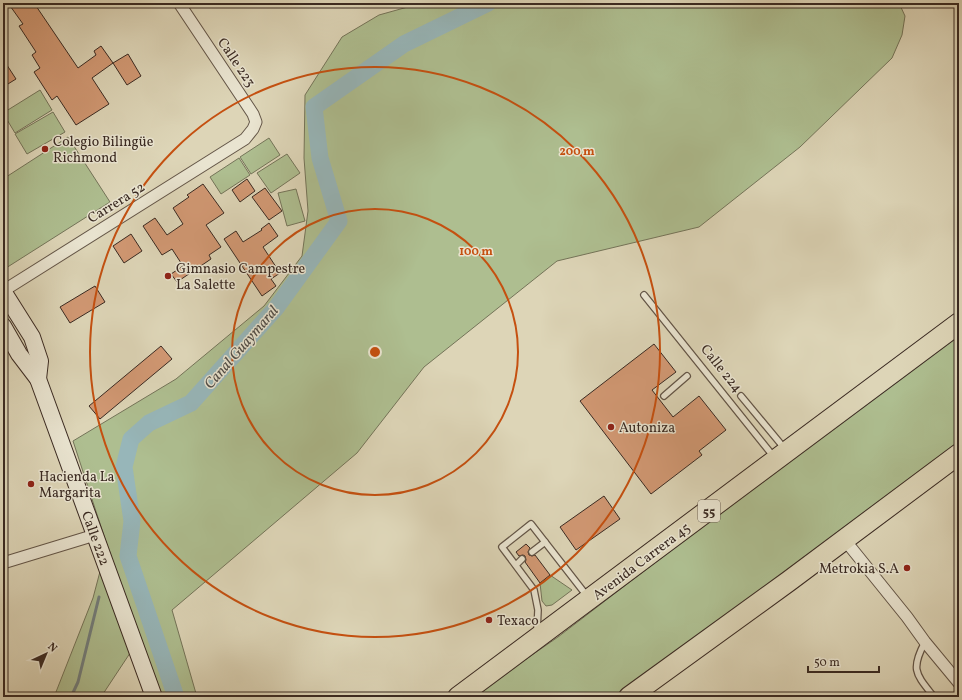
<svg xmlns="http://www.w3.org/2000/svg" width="962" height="700" font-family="Vollkorn,serif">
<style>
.green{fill:#aebe90;stroke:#747459}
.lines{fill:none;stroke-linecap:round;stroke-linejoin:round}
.stream{stroke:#727e7d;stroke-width:3}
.river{stroke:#97b6b9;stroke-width:17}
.building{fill:#d19873;stroke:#3a2a22}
.lane-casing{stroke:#635547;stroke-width:8}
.street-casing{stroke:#635547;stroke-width:13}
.secondary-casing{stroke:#3a2a22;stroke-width:18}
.highway-casing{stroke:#3a2a22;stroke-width:22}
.lane{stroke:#e9e4d0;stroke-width:5.5}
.street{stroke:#e9e4d0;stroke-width:11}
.secondary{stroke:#e9e4d0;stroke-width:16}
.highway{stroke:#ddd5b7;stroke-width:20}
.ring{fill:none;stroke:#c55010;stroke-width:2}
.poi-dot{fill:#8f2418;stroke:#e9e4d0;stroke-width:1.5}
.labels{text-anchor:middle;stroke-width:3;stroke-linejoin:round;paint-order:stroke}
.shield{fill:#e9e4d0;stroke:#6e6256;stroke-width:1}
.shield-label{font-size:13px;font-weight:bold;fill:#3a2a22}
.street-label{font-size:14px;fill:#3a2a22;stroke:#e9e4d0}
.poi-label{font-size:14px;fill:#3a2a22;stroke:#e9e4d0;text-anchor:start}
.water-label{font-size:15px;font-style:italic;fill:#514d48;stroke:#e9e4d0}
.centre{fill:#c55010;stroke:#e9e4d0;stroke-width:2}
.ring-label{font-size:12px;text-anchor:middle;font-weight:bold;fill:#c55010;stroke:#e9e4d0;stroke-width:3;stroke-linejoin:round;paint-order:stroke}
</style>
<rect width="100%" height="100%" fill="#ddd5b7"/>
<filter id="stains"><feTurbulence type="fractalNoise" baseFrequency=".005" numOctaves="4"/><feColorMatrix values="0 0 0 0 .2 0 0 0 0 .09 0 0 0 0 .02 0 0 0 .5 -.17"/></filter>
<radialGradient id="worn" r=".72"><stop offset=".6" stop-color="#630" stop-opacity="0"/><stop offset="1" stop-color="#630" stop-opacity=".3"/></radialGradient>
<g class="green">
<polygon points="422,3 899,3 905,16 902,35 892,58 800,147 699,227 557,261 424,367 357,453 172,610 197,697 162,697 140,638 101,697 54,697 93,598 107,545 73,441 176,379 264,306 302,256 308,211 304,158 305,95 342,37 379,15"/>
<polygon points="40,90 52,110 15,133 3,113"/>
<polygon points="53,112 65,132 27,154 15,134"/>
<polygon points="68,137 110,202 6,268 3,264 3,179"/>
<polygon points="269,138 280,155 251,174 240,157"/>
<polygon points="287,154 300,173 271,193 257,173"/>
<polygon points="239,158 250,175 221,194 210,177"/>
<polygon points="296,189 305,221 287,226 278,193"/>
<polygon points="959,333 959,443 619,697 471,697 558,637 760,482"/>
<polygon points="550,575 572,590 552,605 546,606 542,601 540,583"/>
</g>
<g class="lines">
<polyline class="stream" points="71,697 78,682 99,597"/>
<polyline class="river" points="176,697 128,556 132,521 124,467 131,439 149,423 191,403 276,308 339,221 320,158 314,107 404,44 488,3"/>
</g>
<g class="building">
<polygon points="8,3 34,3 78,68 96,55 94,51 101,46 113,63 92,78 109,104 76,125 57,96 52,100 34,72 40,68 32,55 36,52 19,26 23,24"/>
<polygon points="128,54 141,76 127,85 113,63"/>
<polygon points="3,59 16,79 3,87"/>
<polygon points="247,179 255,191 240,202 232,190"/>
<polygon points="203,184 224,213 206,225 221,247 209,255 211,259 177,282 171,274 183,266 172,249 162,255 143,226 155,218 167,235 183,224 173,208 189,197 187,195"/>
<polygon points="265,188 282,211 269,220 252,197"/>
<polygon points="269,223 278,236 263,247 280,273 271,279 276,286 262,296 224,239 236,231 243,242 262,230 261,229"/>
<polygon points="131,234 142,251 124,263 113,246"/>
<polygon points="95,286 105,302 70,323 60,307"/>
<polygon points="654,344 676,372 652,390 673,417 699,396 726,430 699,451 702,455 651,494 580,401"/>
<polygon points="161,346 172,359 100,419 89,406"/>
<polygon points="604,496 620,519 576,550 560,527"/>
<polygon points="526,544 530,548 528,552 529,555 532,556 535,555 550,575 540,583 525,562 526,560 525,556 523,555 519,556 516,552"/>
</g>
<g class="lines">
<defs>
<g id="lane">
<polyline points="644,295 774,457"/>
<polyline points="664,396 687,376"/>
<polyline points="741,396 785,449"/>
<polyline points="532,552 545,542"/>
<polyline points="516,565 522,559"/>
<polyline points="537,631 538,610 534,590 502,547 531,524 587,596"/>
<path d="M925 642C910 670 916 674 934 697"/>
</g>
<g id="street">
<polyline points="3,291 245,139 253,129 256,122 253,114 179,3"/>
<polyline points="844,539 907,617 925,642 959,683"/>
<polyline points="3,563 95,535"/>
</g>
<g id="secondary">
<polyline points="3,291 32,337 40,361 38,379"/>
<polyline points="3,326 19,354 38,379 154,697"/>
</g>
<g id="highway">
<polyline points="458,697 959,323"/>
<polyline points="629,697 789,581 959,454"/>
</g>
</defs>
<use href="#lane" class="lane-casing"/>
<use href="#street" class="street-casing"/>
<use href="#secondary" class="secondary-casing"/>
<use href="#highway" class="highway-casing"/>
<use href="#lane" class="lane"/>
<use href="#street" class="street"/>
<use href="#secondary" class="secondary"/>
<use href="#highway" class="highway"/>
</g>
<g class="ring">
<circle cx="375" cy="352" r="143"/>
<circle cx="375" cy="352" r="285"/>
</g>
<g class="poi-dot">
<circle cx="45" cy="149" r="4"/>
<circle cx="168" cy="276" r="4"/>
<circle cx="611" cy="427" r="4"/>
<circle cx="31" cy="484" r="4"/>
<circle cx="907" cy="568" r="4"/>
<circle cx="489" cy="620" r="4"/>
</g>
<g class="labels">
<rect class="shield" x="698" y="500" width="22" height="22" rx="3"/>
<g class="shield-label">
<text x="709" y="516">55</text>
</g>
<g class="street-label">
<text transform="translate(237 62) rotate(56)" y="5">Calle 223</text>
<text transform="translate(116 202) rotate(-32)" y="5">Carrera 52</text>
<text transform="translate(722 368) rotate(51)" y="5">Calle 224</text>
<text transform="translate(96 538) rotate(70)" y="5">Calle 222</text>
<text transform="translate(641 561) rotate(-37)" y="5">Avenida Carrera 45</text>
</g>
<g class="poi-label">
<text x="53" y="146">Colegio Bilingüe<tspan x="53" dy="16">Richmond</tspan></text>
<text x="176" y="273">Gimnasio Campestre<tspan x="176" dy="16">La Salette</tspan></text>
<text x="619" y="432">Autoniza</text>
<text x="39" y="481">Hacienda La<tspan x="39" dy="16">Margarita</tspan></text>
<text x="899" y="573" text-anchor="end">Metrokia S.A</text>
<text x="497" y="625">Texaco</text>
</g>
<g class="water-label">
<text transform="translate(241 347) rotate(-49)" y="5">Canal Guaymaral</text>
</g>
</g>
<circle cx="375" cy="352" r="6" class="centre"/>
<g class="ring-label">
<text x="577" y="155">200 m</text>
<text x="476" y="255">100 m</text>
</g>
<rect width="962" height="700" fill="none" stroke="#ddd5b7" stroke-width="16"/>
<rect x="4" y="4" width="954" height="692" fill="none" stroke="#3a2a22" stroke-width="2"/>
<rect x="8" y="8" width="946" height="684" fill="none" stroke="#3a2a22"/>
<g transform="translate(46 654) rotate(44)" stroke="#e9e4d0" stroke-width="3" paint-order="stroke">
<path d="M0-3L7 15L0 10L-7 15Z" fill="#3a2a22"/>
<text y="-6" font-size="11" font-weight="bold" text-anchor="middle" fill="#3a2a22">N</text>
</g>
<path d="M808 666v6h71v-6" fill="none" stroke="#3a2a22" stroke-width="2"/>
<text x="814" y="666" font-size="12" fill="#3a2a22" stroke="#e9e4d0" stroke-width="3" paint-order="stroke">50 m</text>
<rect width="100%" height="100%" filter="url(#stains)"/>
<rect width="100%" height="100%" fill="url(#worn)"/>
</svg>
